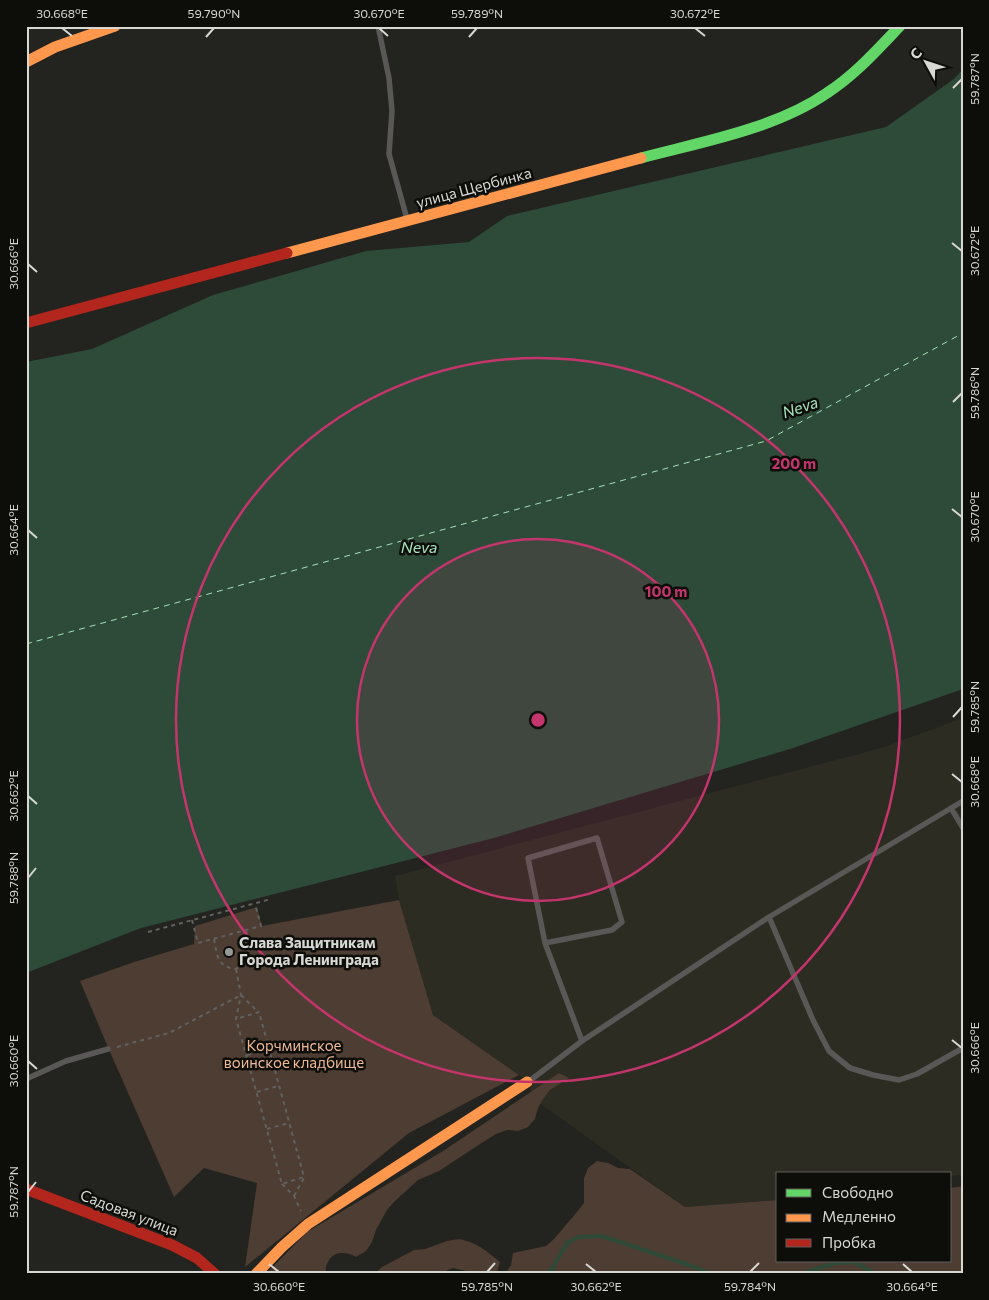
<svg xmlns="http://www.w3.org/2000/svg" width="989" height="1300" font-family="Commissioner,sans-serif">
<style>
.built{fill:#2c2c23}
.green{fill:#4d3d32}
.water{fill:#2d4b38}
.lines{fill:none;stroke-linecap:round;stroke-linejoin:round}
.stream{stroke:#2d4b38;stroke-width:4}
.ferry{stroke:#a5e2bc;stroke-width:1;stroke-dasharray:6 5;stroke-linecap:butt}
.path{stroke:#616160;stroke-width:2;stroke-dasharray:4 4;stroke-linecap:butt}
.lane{stroke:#595856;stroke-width:5.5}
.fast{stroke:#63d668;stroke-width:11}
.slow{stroke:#ff974d;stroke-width:11}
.jam{stroke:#b3261e;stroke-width:11}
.ticks{fill:none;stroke:#d7d7d3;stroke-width:2}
.ring{fill:none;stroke:#c5356d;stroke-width:2.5}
.poi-dot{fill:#989894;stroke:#0d0d0a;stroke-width:2}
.labels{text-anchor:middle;stroke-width:5;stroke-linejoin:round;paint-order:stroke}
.street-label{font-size:15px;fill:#d7d7d3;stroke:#0d0d0a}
.poi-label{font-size:15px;font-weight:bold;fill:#d7d7d3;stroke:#0d0d0a;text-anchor:start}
.park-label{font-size:15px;fill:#f0b893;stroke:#0d0d0a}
.water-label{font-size:16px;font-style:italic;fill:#a5e2bc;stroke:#0d0d0a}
.centre{fill:#c5356d;stroke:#0d0d0a;stroke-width:2.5}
.ring-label{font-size:15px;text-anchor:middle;font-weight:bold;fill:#c5356d;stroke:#0d0d0a;stroke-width:5;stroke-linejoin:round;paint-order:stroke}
.neatline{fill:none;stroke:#d7d7d3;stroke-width:2}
.ticks-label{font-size:12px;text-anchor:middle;fill:#d7d7d3}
</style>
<rect width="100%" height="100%" fill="#23231f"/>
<polygon class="built" points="963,718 963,1175 950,1176 950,1174 778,1174 778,1200 685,1207 535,1100 527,1082 519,1075 433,1015 399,900 395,876 881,748"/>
<g class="green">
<polygon points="399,900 433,1015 519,1075 409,1133 245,1267 257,1183 204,1168 174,1197 110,1052 80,981 134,962 194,944 195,926 257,907 262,926"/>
<path d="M559 1073 569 1078 550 1090 543 1099 538 1108 535 1119 528 1127 518 1131 507 1130 496 1134 477 1146 439 1171 418 1180 394 1202 387 1210 376 1230 372 1242 366 1251 356 1257C347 1252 334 1250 328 1262 326 1265 326 1270 325 1274H266L307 1232 443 1151Z"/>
<polygon points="597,1161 608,1163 618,1168 630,1169 685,1207 778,1200 778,1261 950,1261 950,1188 963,1186 963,1274 505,1274 511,1265 513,1253 546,1246 554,1239 577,1212 584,1203 584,1178 588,1168"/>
<path d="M459 1239C478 1243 485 1250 500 1262L497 1272 491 1274H478L453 1268 438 1274H374L382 1267 414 1250 425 1249 447 1241Z"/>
</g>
<polygon class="water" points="963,69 963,689 790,749 494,838 141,928 26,973 26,362 92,349 213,295 366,251 469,242 507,216 886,127 954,79"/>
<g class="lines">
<g class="stream">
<polyline points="546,1274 552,1269 567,1243 578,1237 602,1236 689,1265 712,1274"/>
<polyline points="800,1274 836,1263 854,1262 876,1274"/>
</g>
<polyline class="ferry" points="26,644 766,441 963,333"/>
<g class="path">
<polyline points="192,920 198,943 261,926 255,904"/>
<polyline points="148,932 271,899"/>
<path d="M214 939C217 955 217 967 236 969 252 956 250 949 246 930"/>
<polyline points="236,969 241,995 236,1019 282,1184 304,1177 259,1012 236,1019"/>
<polyline points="241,995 258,1012"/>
<polyline points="117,1047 169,1033 241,995"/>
<polyline points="247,1055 269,1049"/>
<polyline points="257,1092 278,1086"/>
<polyline points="267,1129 289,1123"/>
<polyline points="282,1184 294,1196 301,1211"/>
<polyline points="294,1196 304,1178"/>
</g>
<g class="lane">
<polyline points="378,26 389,78 392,111 389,154 407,219"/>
<polyline points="951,808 963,828"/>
<polyline points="769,917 813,1020 829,1051 850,1068 873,1075 899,1080 917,1074 963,1048"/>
<polyline points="545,943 612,930 622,922 597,838 528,858 545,943 582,1041"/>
<polyline points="26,1079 66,1061 108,1049"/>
<polyline points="528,1082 582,1041 769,917 963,801"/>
</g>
<path class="fast" d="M641 158C701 142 775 129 827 93 855 75 877 50 900 26"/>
<g class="slow">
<polyline points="26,62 55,47 115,26"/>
<polyline points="287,253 641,158"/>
<polyline points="256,1274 282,1247 308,1224 527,1082"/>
</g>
<g class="jam">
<polyline points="26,323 287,253"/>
<polyline points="26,1189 172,1245 197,1258 215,1274"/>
</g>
</g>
<path class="ticks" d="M62 28 72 36M379 28 388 36M695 28 705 36M206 37 214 28M469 37 477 28M953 88 962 79M952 243 962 251M28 264 37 272M953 402 962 393M952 509 962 517M28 530 37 538M953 717 962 707M952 774 962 782M28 796 37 804M28 878 36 868M952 1040 962 1048M28 1061 37 1069M28 1192 36 1182M269 1264 279 1272M586 1264 596 1272M903 1264 912 1272M487 1272 495 1263M750 1272 759 1263"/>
<circle cx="538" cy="720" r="181" fill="#c5356d" fill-opacity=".12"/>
<g class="ring">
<circle cx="538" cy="720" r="181"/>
<circle cx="538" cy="720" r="362"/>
</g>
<circle class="poi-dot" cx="229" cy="952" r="5"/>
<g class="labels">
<g class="street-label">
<text transform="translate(474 188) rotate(-15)" y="5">улица Щербинка</text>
<text transform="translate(129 1213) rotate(21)" y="5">Садовая улица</text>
</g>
<g class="poi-label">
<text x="239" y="948">Слава Защитникам<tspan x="239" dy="17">Города Ленинграда</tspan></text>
</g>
<g class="park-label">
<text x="294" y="1051">Корчминское<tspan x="294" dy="17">воинское кладбище</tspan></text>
</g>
<g class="water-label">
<text transform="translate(800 407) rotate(-18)" y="6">Neva</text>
<text x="419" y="553">Neva</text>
</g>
</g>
<circle cx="538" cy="720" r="8" class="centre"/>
<g class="ring-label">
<text x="794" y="469">200 m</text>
<text x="666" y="597">100 m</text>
</g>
<rect width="989" height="1300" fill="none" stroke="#0d0d0a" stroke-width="55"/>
<rect x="776" y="1172" width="175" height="90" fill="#0d0d0a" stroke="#5e5e5a"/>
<rect x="786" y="1189" width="25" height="8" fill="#63d668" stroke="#5e5e5a"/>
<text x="822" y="1198" font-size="15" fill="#d7d7d3">Свободно</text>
<rect x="786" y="1214" width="25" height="8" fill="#ff974d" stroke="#5e5e5a"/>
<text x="822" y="1222" font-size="15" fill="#d7d7d3">Медленно</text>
<rect x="786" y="1239" width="25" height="8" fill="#b3261e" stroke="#5e5e5a"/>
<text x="822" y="1248" font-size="15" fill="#d7d7d3">Пробка</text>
<g transform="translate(926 62) rotate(310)" stroke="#0d0d0a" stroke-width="4" paint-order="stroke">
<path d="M0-4L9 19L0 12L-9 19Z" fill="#d7d7d3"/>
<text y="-8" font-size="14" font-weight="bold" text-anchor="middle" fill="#d7d7d3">С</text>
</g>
<rect x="28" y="28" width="934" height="1244" class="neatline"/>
<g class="ticks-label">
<text x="62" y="18">30.668°E</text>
<text x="214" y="18">59.790°N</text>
<text x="379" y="18">30.670°E</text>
<text x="477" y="18">59.789°N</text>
<text x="695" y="18">30.672°E</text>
<text transform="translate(975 79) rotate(-90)" y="4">59.787°N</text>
<text transform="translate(975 251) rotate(-90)" y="4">30.672°E</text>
<text transform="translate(14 264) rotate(-90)" y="4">30.666°E</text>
<text transform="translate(975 393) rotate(-90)" y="4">59.786°N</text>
<text transform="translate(975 517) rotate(-90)" y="4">30.670°E</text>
<text transform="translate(14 530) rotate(-90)" y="4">30.664°E</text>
<text transform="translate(975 707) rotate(-90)" y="4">59.785°N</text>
<text transform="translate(975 782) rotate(-90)" y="4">30.668°E</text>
<text transform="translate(14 796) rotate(-90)" y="4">30.662°E</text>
<text transform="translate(14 878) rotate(-90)" y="4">59.788°N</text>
<text transform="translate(975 1048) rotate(-90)" y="4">30.666°E</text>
<text transform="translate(14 1061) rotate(-90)" y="4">30.660°E</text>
<text transform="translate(14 1192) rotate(-90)" y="4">59.787°N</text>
<text x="279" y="1291">30.660°E</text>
<text x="487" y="1291">59.785°N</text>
<text x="596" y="1291">30.662°E</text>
<text x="750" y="1291">59.784°N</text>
<text x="912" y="1291">30.664°E</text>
</g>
</svg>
